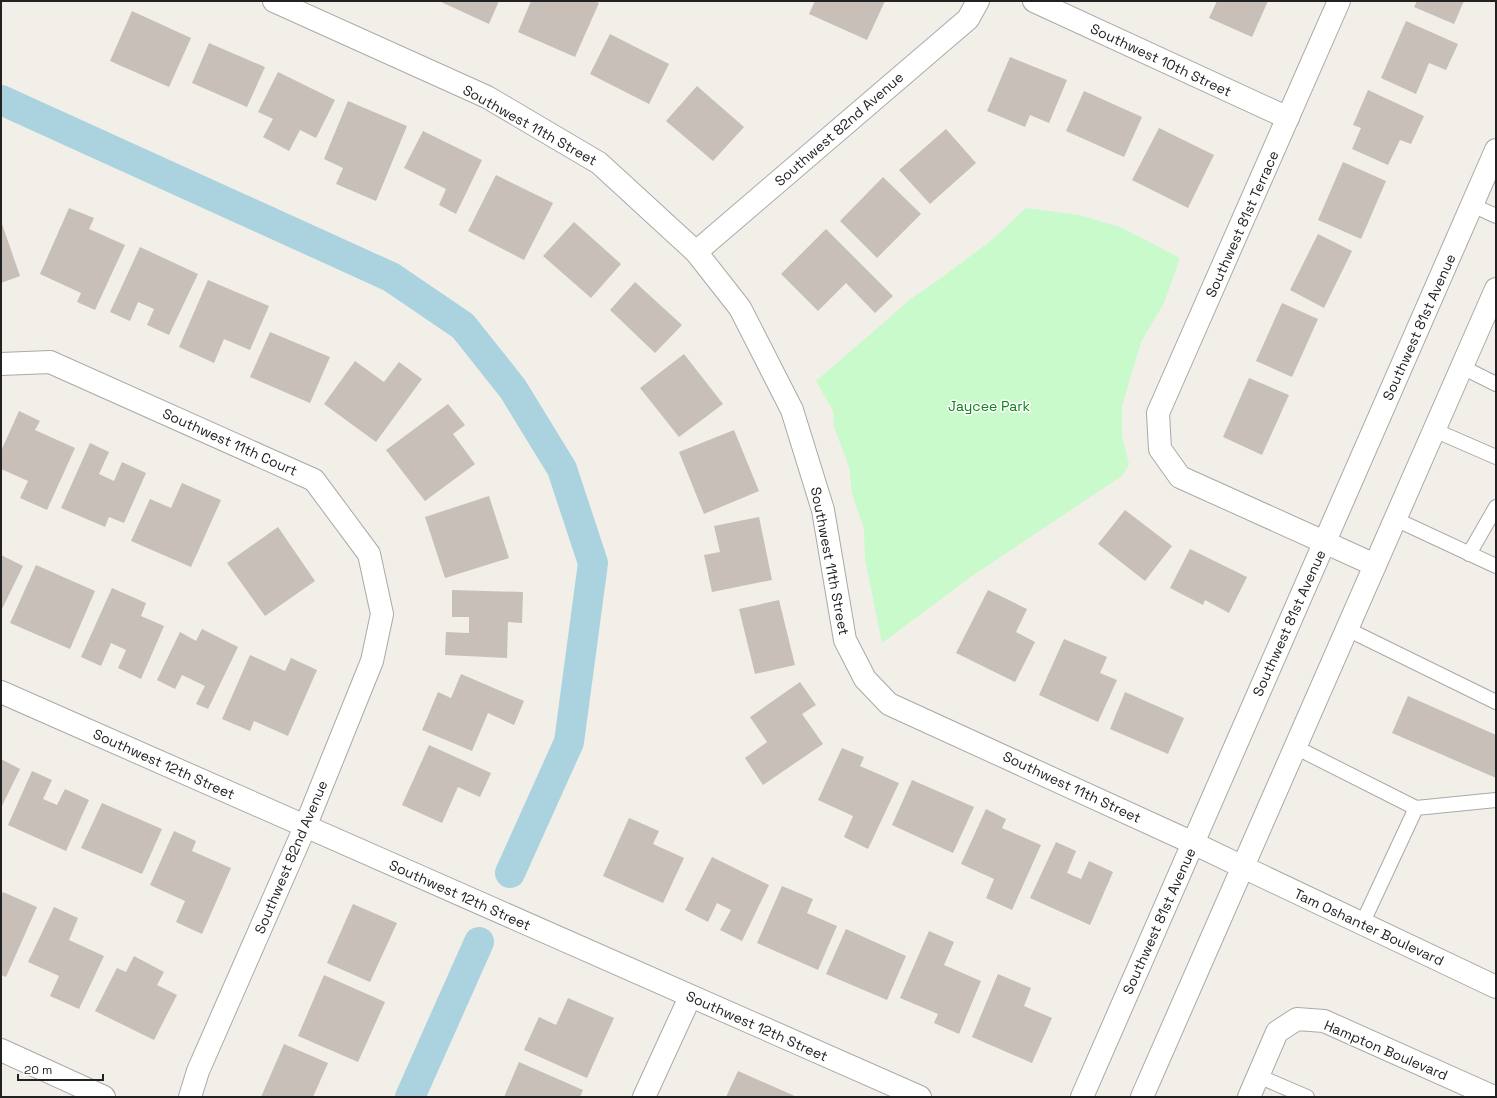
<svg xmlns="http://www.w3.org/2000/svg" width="1497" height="1098" font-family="'Space Grotesk',sans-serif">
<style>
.park{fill:#c8facc}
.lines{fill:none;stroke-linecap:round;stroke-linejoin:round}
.canal{stroke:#aad3df;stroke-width:30}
.building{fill:#c7bfb8}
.service-casing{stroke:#a9a9a9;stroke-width:16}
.minor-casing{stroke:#a9a9a9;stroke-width:24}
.tertiary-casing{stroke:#a9a9a9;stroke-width:24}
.service{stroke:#fff;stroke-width:14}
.minor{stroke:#fff;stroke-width:22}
.tertiary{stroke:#fff;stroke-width:22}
.labels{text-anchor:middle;stroke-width:3;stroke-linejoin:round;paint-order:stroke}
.street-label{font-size:14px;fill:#222;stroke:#fff}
.park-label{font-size:14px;fill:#0c8416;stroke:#fff}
</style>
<rect width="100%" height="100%" fill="#f2efe9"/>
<polygon class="park" points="1026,208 1079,215 1120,227 1180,258 1164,303 1141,342 1122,406 1122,436 1129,464 1123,475 972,576 882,643 865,559 864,529 852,494 849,467 834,427 833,411 816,381 912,298 937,281 992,240"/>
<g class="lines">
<g class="canal">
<polyline points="1,100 391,277 463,326 513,389 562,469 593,563 569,742 510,873"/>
<polyline points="410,1097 479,942"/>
</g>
</g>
<g class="building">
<polygon points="439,1 499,1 489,24"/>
<polygon points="531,1 594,1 599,3 575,57 518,32"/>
<polygon points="815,1 885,1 867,40 809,14"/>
<polygon points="1217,1 1268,1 1252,37 1209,18"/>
<polygon points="1417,1 1464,1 1454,24 1414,7"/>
<polygon points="132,11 191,38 169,87 110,61"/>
<polygon points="1406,21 1458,44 1446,70 1429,63 1416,94 1381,78"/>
<polygon points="610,34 669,64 649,104 590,74"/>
<polygon points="209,43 265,67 247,107 192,83"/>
<polygon points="1010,57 1067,80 1049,123 1030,115 1025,127 987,111"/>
<polygon points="278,72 335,100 316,138 300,130 289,151 263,137 273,119 258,112"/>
<polygon points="697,86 744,127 713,161 666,121"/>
<polygon points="1368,90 1424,116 1411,144 1400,140 1388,165 1352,149 1361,128 1353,125"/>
<polygon points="1084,91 1142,117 1124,157 1066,131"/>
<polygon points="348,101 407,126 376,201 336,184 343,168 324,159"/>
<polygon points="1159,128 1214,155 1188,208 1132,180"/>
<polygon points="946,129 976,163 930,204 899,170"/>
<polygon points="423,131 482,160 456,214 439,205 446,189 404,168"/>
<polygon points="1343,162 1386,181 1361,239 1318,220"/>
<polygon points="496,175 553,203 524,260 468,231"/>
<polygon points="883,177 921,214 877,258 840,221"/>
<polygon points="69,208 94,218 89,229 125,245 95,310 77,302 81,293 40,274"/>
<polygon points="1,221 20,276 1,283"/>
<polygon points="574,222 621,264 591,298 543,256"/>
<polygon points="826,229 893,296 875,313 846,283 818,311 781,274"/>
<polygon points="1318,234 1352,251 1324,308 1290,290"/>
<polygon points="140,247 198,274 169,335 147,325 154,309 138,302 130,321 110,312"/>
<polygon points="208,280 269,306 250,350 224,339 214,363 179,347"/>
<polygon points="635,282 682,325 655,353 610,310"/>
<polygon points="1282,303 1318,319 1292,377 1256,361"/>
<polygon points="270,332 330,357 310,403 250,377"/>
<polygon points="684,354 723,404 679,437 640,388"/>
<polygon points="355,361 384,382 399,362 422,379 376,442 324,404"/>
<polygon points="1249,378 1289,395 1262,455 1223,437"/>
<polygon points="448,404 465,425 453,434 475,464 425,501 386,450"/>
<polygon points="19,411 40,421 35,430 75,448 47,510 20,498 28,481 1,469 1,451"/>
<polygon points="734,430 759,491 704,514 679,452"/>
<polygon points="90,443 109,452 99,474 114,481 122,462 146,473 124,523 109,517 105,527 61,508"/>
<polygon points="182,483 221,500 191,567 131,541 150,499 171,508"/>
<polygon points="489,496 509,558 445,578 425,517"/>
<polygon points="1125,510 1172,546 1145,581 1098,544"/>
<polygon points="759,517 772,580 712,592 704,555 720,552 714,526"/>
<polygon points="278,527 315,581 265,616 227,563"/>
<polygon points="1190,549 1247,577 1229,613 1205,600 1203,605 1170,588"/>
<polygon points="1,555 23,566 1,611"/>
<polygon points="36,565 95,591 70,649 10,623"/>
<polygon points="112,588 146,603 141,616 164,626 141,679 118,668 126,650 111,643 101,666 81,657"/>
<polygon points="452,590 523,592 522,623 508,622 507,658 445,655 446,632 469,633 469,617 452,617"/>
<polygon points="988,590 1027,609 1016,632 1035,642 1015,682 956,653"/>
<polygon points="779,600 795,665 755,674 739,609"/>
<polygon points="202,629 238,647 208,709 196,704 205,686 182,675 175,689 157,680 180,632 196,641"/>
<polygon points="1064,639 1107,657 1100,673 1117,680 1098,722 1039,695"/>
<polygon points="250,655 285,671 291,658 317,670 288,736 254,721 250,731 222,719"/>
<polygon points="461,674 524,701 514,725 488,713 472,751 422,730 438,692 451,698"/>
<polygon points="800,682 816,705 802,714 823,744 763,785 745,758 767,742 750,717"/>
<polygon points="1125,692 1184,718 1168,754 1110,729"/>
<polygon points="1408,696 1496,735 1496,778 1392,733"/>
<polygon points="429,745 491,773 480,797 458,787 442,823 402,805"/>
<polygon points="842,748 864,757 860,766 899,783 868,849 844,837 853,816 818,800"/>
<polygon points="1,759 20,769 1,808"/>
<polygon points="32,771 52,780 43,799 57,805 65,789 89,800 66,851 8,825"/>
<polygon points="912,780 974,807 953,853 892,825"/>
<polygon points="102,803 162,829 142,874 81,848"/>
<polygon points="986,809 1006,819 1002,828 1041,845 1012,910 986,898 994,879 961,864"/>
<polygon points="629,818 659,831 653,844 684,858 663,903 603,876"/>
<polygon points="174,831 196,841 192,851 231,868 202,934 176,922 185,901 150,885"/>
<polygon points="1056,842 1076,851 1067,873 1081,879 1089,861 1113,872 1090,925 1030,898"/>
<polygon points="712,857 769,885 742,941 720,930 731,910 717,903 708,922 685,910"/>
<polygon points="782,886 813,899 807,913 837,926 818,970 757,943"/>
<polygon points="3,892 37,907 6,977 1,975 1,897"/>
<polygon points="353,904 397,923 370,982 327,963"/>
<polygon points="54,907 78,918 69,940 104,956 79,1009 50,996 59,976 28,962"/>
<polygon points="846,929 906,956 887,1000 826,974"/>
<polygon points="929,931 954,942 944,965 981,981 959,1034 934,1023 938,1014 900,998"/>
<polygon points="134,956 164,972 157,985 177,995 154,1040 95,1011 117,968 126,972"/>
<polygon points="998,974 1031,988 1024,1006 1052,1018 1032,1063 972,1037"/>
<polygon points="324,975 385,1002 358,1062 298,1036"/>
<polygon points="568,998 614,1018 587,1078 524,1050 539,1017 556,1025"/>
<polygon points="284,1044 328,1063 313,1097 261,1097"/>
<polygon points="519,1062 583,1090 580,1097 504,1097"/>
<polygon points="738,1071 797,1097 726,1097"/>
</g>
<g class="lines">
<defs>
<g id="service">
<polyline points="1472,205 1496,216"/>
<polyline points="1462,367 1496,384"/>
<polyline points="1434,430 1496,457"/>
<polyline points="1395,519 1496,566"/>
<polyline points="1469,554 1496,507"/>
<polyline points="1347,629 1496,702"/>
<polyline points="1295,747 1416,808"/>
<polyline points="1362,924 1416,808 1496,800"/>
<polyline points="1258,1076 1307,1097"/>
</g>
<g id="minor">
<polyline points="274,1 487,97 599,163 696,252 740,308 792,410 823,510 845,640 865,679 889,704 1193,843 1243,867"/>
<polyline points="1034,1 1288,118"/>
<polyline points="1339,1 1158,413 1160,449 1180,477 1375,565"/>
<polyline points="696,252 968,19 978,1"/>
<polyline points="1,364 50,362 314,480 369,554 382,614 372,661 305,827 198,1071 190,1097"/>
<polyline points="1,692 920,1097"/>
<polyline points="1,1050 104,1097"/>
<polyline points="644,1097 690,997"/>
<polyline points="1249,1097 1277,1032 1297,1019 1324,1021 1494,1097"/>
</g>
<g id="tertiary">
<polyline points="1243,867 1496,987"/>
<polyline points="1082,1097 1496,150"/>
<polyline points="1142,1097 1496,289"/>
</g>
</defs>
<use href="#service" class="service-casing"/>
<use href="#minor" class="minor-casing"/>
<use href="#tertiary" class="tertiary-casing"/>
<use href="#service" class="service"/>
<use href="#minor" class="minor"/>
<use href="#tertiary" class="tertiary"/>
</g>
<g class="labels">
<g class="street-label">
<text transform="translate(1161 60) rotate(25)" y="5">Southwest 10th Street</text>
<text transform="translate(530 125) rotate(29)" y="5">Southwest 11th Street</text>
<text transform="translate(839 129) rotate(-41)" y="5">Southwest 82nd Avenue</text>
<text transform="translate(1242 224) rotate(-66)" y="5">Southwest 81st Terrace</text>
<text transform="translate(1419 327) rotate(-66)" y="5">Southwest 81st Avenue</text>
<text transform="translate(230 442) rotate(24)" y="5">Southwest 11th Court</text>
<text transform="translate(830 561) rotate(79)" y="5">Southwest 11th Street</text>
<text transform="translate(1289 623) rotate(-66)" y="5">Southwest 81st Avenue</text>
<text transform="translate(164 764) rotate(24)" y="5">Southwest 12th Street</text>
<text transform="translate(1072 787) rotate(25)" y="5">Southwest 11th Street</text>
<text transform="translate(291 857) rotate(-67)" y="5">Southwest 82nd Avenue</text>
<text transform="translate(460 895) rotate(24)" y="5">Southwest 12th Street</text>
<text transform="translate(1159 921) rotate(-66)" y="5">Southwest 81st Avenue</text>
<text transform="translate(1369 927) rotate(25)" y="5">Tam Oshanter Boulevard</text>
<text transform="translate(757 1026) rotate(24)" y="5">Southwest 12th Street</text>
<text transform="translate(1386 1050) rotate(23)" y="5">Hampton Boulevard</text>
</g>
<g class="park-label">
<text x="989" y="411">Jaycee Park</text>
</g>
</g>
<rect width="1497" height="1098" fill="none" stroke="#222222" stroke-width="4"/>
<path d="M18 1074v6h85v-6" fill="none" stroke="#222222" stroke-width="2"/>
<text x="24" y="1074" font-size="12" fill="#222222" stroke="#ffffff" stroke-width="3" paint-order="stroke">20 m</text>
</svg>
